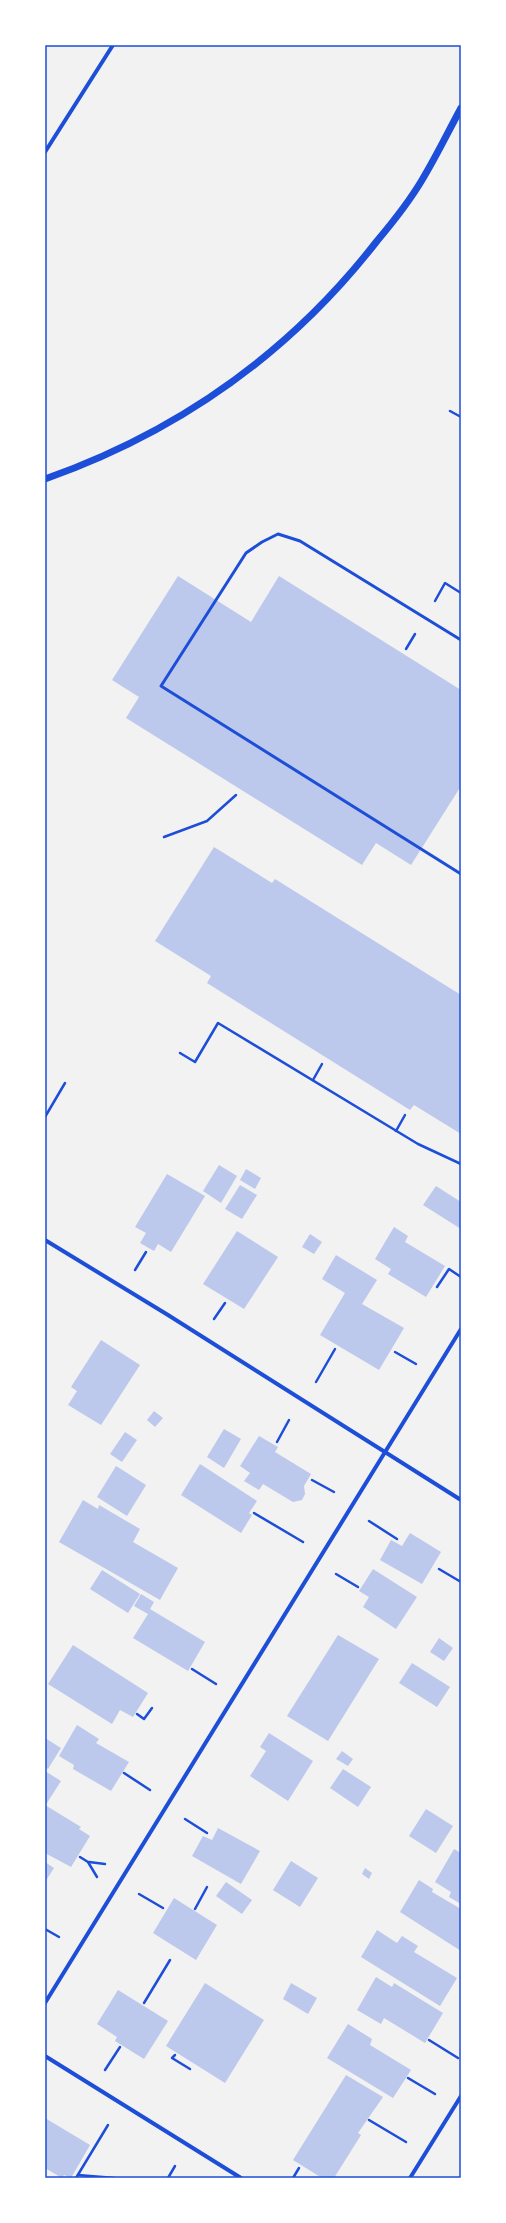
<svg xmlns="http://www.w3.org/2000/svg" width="506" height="2223" font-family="'Fira Sans',sans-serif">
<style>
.building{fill:#bdc9ec}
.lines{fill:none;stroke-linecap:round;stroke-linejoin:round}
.path{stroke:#1d4ed8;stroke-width:2.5}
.service{stroke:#1d4ed8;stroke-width:3}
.minor{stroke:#1d4ed8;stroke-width:4}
.tertiary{stroke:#1d4ed8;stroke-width:7}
.neatline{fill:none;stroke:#1d4ed8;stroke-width:1.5}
</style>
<rect width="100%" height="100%" fill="#f2f2f2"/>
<g class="building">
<polygon points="178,576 251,622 279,576 461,690 461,786 411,865 376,843 362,865 126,718 139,697 112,680"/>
<polygon points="214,847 272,883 275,879 461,995 461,1134 414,1105 410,1110 207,983 211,976 155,941"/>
<polygon points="219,1165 237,1176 221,1203 203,1191"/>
<polygon points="246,1169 261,1178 255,1189 240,1180"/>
<polygon points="167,1174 205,1196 171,1252 158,1244 154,1251 140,1243 146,1233 135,1227"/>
<polygon points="240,1185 257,1195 242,1219 225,1209"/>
<polygon points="436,1186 461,1202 461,1229 423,1205"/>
<polygon points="394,1227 408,1236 405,1242 445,1266 426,1297 388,1274 391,1269 375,1259"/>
<polygon points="237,1231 278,1257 244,1309 203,1284"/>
<polygon points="310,1234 322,1242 314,1254 302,1247"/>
<polygon points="336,1255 377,1280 362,1304 404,1328 379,1370 320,1335 345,1293 322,1279"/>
<polygon points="101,1340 140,1365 101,1425 68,1405 77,1391 71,1387"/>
<polygon points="154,1411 163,1418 155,1427 147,1420"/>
<polygon points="224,1429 241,1439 224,1468 207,1457"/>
<polygon points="125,1432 137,1440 122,1462 110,1454"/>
<polygon points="259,1436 278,1447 275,1452 311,1474 304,1486 305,1494 302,1500 293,1502 263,1484 259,1490 244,1481 250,1473 240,1466"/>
<polygon points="200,1464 257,1501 249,1513 252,1515 241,1533 181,1495"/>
<polygon points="116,1466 146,1485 127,1516 97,1497"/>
<polygon points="83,1500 98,1509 99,1505 140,1529 133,1542 178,1568 160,1600 59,1542"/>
<polygon points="410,1533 441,1552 422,1584 380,1560 391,1540 402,1546"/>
<polygon points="373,1569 417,1597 396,1629 363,1607 369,1597 359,1591"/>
<polygon points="102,1570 140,1594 128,1613 90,1589"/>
<polygon points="141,1594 154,1602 150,1609 205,1642 188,1671 133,1638 148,1614 134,1606"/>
<polygon points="338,1635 379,1659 328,1741 287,1716"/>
<polygon points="439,1638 453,1648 444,1661 430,1652"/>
<polygon points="73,1645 148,1693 133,1717 120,1710 112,1724 48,1684"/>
<polygon points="412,1663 450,1687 437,1707 399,1683"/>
<polygon points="77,1725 99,1739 96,1743 129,1762 111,1791 73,1769 74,1765 59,1756"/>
<polygon points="269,1733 313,1761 288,1801 250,1776 266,1751 260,1747"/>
<polygon points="45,1738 61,1748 48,1769 45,1767"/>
<polygon points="342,1751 353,1759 348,1766 336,1759"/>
<polygon points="343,1769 371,1787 358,1807 330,1788"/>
<polygon points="45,1771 61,1781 47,1803 45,1802"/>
<polygon points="45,1805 81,1827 79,1829 90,1836 71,1867 45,1853"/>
<polygon points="426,1809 453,1826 436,1853 409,1836"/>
<polygon points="218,1828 260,1851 241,1884 192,1856 203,1836 212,1840"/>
<polygon points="454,1849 461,1853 461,1904 449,1897 451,1892 435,1882"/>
<polygon points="291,1861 318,1878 300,1907 273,1890"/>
<polygon points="45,1862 54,1868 45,1882"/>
<polygon points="365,1868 372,1873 369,1879 362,1874"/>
<polygon points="419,1880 433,1889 432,1892 461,1909 461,1951 400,1912"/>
<polygon points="226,1882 252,1900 242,1914 216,1896"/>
<polygon points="174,1898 217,1925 196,1960 153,1933"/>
<polygon points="377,1930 397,1943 402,1936 418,1946 414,1952 457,1978 440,2006 361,1957"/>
<polygon points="376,1977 392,1987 394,1983 443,2013 425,2043 384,2018 381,2024 357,2010"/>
<polygon points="205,1983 264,2020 225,2083 166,2046"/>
<polygon points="291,1983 317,1998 308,2014 283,1999"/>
<polygon points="118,1990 168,2021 144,2059 115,2041 117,2037 97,2024"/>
<polygon points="348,2024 372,2039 370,2045 411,2070 393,2098 327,2058"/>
<polygon points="346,2075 383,2097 358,2133 361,2135 334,2178 322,2178 293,2160"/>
<polygon points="45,2118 90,2145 71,2178 64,2175 62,2178 45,2168"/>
</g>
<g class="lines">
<g class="path">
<polyline points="450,411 461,417"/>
<polyline points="435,601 445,583 461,593"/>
<polyline points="406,649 415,634"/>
<polyline points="164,837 207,821 236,795"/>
<polyline points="180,1053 195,1062 218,1023 418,1144 461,1164"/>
<polyline points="313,1080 322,1064"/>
<polyline points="45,1117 65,1083"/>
<polyline points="396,1131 405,1115"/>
<polyline points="135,1270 146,1252"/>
<polyline points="437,1287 449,1269 461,1277"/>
<polyline points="214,1319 225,1303"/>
<polyline points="395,1352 416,1364"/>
<polyline points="316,1382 335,1349"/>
<polyline points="277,1442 289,1420"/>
<polyline points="312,1480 334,1492"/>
<polyline points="254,1513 303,1542"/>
<polyline points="369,1521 397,1539"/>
<polyline points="439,1569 461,1582"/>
<polyline points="336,1574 358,1587"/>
<polyline points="192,1669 216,1684"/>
<polyline points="137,1714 144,1719 152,1708"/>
<polyline points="124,1773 150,1790"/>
<polyline points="185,1819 207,1833"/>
<polyline points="80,1857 88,1862 97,1877"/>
<polyline points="89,1862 105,1864"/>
<polyline points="139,1894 163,1908"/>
<polyline points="195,1909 207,1887"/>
<polyline points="45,1929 59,1937"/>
<polyline points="144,2003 170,1960"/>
<polyline points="429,2040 458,2058"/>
<polyline points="175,2055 172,2058 190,2069"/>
<polyline points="105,2070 120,2047"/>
<polyline points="408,2078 435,2094"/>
<polyline points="369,2120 406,2142"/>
<polyline points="78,2175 115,2178"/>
<polyline points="76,2178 108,2125"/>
<polyline points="168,2178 175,2166"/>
<polyline points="293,2178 299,2168"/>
</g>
<polyline class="service" points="461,640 300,541 278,534 262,542 246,553 161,686 461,874"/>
<g class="minor">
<polyline points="45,152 113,45"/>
<polyline points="45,1240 168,1315 461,1500"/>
<polyline points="45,2003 461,1329"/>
<polyline points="45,2056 241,2178"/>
<polyline points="410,2178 461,2096"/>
</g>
<path class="tertiary" d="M45 479C178 432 290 353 377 241 393 222 409 202 422 180 436 157 448 132 461 108"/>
</g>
<rect width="506" height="2223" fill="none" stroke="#ffffff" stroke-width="92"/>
<rect x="46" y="46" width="414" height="2131" class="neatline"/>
</svg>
